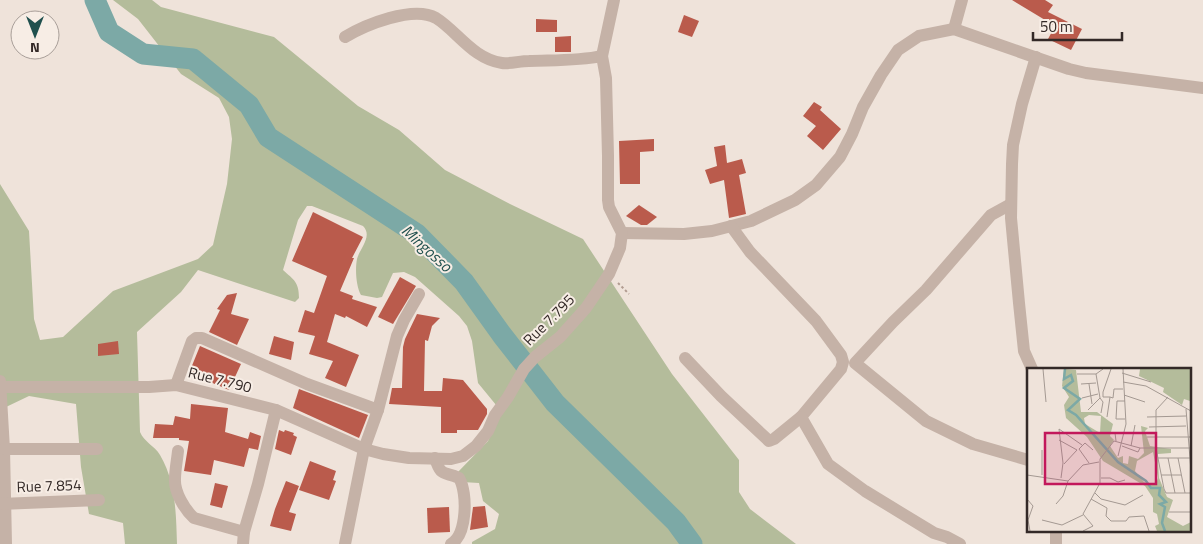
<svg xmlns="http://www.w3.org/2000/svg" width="1203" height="544" font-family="'Titillium Web',sans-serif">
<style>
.green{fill:#b4bc9b}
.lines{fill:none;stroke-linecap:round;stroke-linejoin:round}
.river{stroke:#7ca9a6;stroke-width:21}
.building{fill:#ba5b4c}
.path{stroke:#b19c91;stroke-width:2;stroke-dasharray:2.5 2.5;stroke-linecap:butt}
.minor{stroke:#c5b2a7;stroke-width:12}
.labels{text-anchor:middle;stroke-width:4;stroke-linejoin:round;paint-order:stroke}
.street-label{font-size:15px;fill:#332927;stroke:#f7ede5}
.water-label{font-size:16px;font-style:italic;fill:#20504e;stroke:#f7ede5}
.inset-river{fill:none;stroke:#7ca9a6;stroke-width:2.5}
.inset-road{fill:none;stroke:#a49992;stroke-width:1}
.view{fill:#c2185b;fill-opacity:0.15;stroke:#c2185b;stroke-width:2.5}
.inset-edge{fill:none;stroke:#332927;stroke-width:2.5}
</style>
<rect width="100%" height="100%" fill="#efe3da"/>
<path class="green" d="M113 0H152L161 7 274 37 358 106 399 130 445 170 510 204 583 239 672 374 739 460V492L750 509 796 544H472V542L495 529 499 514 483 501 479 483 462 482 458 472 488 441 501 411 478 383 472 341 467 326 459 316 415 277 404 272 393 273 382 297 377 298 361 295C356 286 355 269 357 259 360 248 373 236 363 226L312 206H307L298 220 283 270C294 280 299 282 299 298L295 302 198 270 181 292 137 332 140 432C144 442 155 446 160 455 176 482 176 514 177 544H125L123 523 89 514 81 467 76 404 29 396 6 407 0 403V184L29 231 34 319 40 340 63 337 113 291 198 259 213 245 227 184 232 139 229 117 219 98 181 74 138 19Z"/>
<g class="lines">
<polyline class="river" points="95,0 109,32 143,54 193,59 249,105 268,137 417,234 464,282 502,335 555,403 676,522 692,544"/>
</g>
<g class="building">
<polygon points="1012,0 1045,0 1053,5 1048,12 1082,29 1071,50 1048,39 1055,26"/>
<polygon points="684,15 699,21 692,37 678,32"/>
<polygon points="536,19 557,20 557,32 536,32"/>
<polygon points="571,36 571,52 555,52 555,37"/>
<polygon points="814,102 822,107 820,110 841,129 823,150 807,136 816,126 803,116"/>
<polygon points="654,139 654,151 640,152 640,184 620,184 619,141"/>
<polygon points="725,145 727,163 742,159 746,173 739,175 746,214 729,218 724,180 710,184 705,170 717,166 714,147"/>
<polygon points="639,205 657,217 647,225 641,225 626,216"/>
<polygon points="313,212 363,237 352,258 354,258 340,291 353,296 352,299 377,307 367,327 346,316 345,318 335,314 327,342 359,355 346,387 325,378 333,361 309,354 315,336 298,332 305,310 314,313 327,276 292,261"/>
<polygon points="400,277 416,286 393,324 378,317"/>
<polygon points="237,293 231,314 249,319 237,345 209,332 220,310 217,309 227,295"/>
<polygon points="417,314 440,318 432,326 428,341 425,340 424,391 442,391 443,378 463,380 487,409 487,414 478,430 457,430 457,433 441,433 441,407 389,404 392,388 402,388 403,347 405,339"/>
<polygon points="274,336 294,342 291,360 269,354"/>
<polygon points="118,341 119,354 98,356 98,344"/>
<polygon points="200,346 241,364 229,390 189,373"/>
<polygon points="299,389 368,415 359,438 293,408"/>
<polygon points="191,404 228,408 225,432 248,439 250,432 261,436 258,450 249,448 244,467 214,460 211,475 184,471 189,441 179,440 179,438 153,438 155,424 173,425 175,416 190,419"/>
<polygon points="279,430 284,432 285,430 294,433 293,435 297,437 291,455 275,449"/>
<polygon points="310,461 336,471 333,480 336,481 329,500 299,490"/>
<polygon points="286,481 299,486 289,512 296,514 291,531 270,526 275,509"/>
<polygon points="215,483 228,486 222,508 210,505"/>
<polygon points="485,506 488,527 470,530 473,507"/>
<polygon points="449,507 450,532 428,533 427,508"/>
</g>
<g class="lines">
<polyline class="path" points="618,283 629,294"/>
<g class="minor">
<polyline points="954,29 962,0"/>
<path d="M345 37C365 25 413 5 436 18 457 31 473 59 502 63 510 64 520 61 529 61 553 60 578 61 602 56"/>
<polyline points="1011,204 991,215 926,290 893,322 855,363 926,421 973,444 1028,460"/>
<polyline points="622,233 684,234 712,231 751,221 795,200 816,185 840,157 852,134 863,107 881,75 898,50 919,36 954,29 1069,69 1086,73 1203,88"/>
<polyline points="685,358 721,396 769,441 774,439 801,417 841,369 843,362 841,355 816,321 750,252 731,226"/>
<polyline points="1032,369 1024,351 1019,303 1011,218 1012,164 1013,145 1022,104 1036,57"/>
<polyline points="0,381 4,449 6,544"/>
<polyline points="176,385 192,341 196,338 202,338 307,384 378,410"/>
<polyline points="0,387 149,387 176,385 276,410 364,449 383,454 409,458 451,459 463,456 476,446 488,431 495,415 508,397 524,369 535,357 560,337 586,308 609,274 620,248 622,233 609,207 608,200 608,156 606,78 602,56 614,0"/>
<polyline points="801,417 828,464 865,491 934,533 947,537 960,544"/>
<polyline points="4,449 97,449"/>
<path d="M178 451C177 461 175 470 175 479 174 492 185 510 194 518L244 532"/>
<path d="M435 458C441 477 443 471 459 478 468 493 467 535 451 544"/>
<polyline points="0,504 99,500"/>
<polyline points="1056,530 1056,544"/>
<polyline points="243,544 244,532 258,484 276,410"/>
<polyline points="345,544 364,449 378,410 397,336 404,320 419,294"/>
</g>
</g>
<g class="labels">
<g class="street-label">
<text transform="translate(549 320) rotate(-45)" y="5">Rue 7.795</text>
<text transform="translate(220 380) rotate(14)" y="5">Rue 7.790</text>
<text transform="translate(49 486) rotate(-2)" y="5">Rue 7.854</text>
</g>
<g class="water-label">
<text transform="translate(427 248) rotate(42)" y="6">Mingosso</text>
</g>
</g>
<g transform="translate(1027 368)">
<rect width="164" height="164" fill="#efe3da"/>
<path d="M37 1 49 2 54 44H70L86 56 83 68 87 72 83 78 91 90 96 88V95L101 96 102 88 111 91 117 85 114 58 121 60 118 63 123 78 144 81V85L131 86V94L132 110 140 129 146 132 140 149 156 158 164 154V163H130L128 158 132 156 130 146 126 144V130L118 118 76 93 60 69 39 50 37 37 42 29 35 18ZM62 47 74 48 73 65 58 56 57 50ZM126 84 131 110 129 116 124 117 117 114 108 103 110 93ZM113 1H164L163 33 157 31 155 37 136 24 137 20 112 8Z" fill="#b4bc9b" fill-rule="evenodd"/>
<path class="inset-river" d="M38 1 37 11 44 7 46 13 37 20 53 31 41 42 49 47 91 94 119 113 124 120H133L132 127 139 134 133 136 138 139 135 155 138 163"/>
<path class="inset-road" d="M16 1 19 34M95 5 124 14M50 6H69L76 1M96 14 119 18 164 43M54 16 69 15M62 16 65 36M97 27 118 34M83 29 86 30 87 21H96M141 29 129 42V80L137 121 139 125H164M55 30 71 26M73 30 76 34 74 45M98 33H90L89 51H98M159 41 164 103M61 42 73 30 69 6M80 49 83 29H76V24L84 1M120 49 159 48M122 59 159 58M120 69H164M32 72 50 82 37 96M89 73 88 65H98M95 78 111 84 113 80M104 78 108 57M15 82V107M91 88 99 56 96 1M131 90H164M141 90 148 125M151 90 158 125M62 95 52 81 58 75 66 82M0 107 41 113 56 97 72 94M134 107H154M34 110 36 95 32 61 55 77M74 110H83L91 114 98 112M68 125 74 131 98 137 116 127M0 131 6 138 1 152 3 163M64 131 80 140 79 148 84 153H99L102 149 117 148 122 163M29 136 36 128 41 113M142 144H164M15 152 35 157 56 147M56 163 66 158 56 146 73 115V91L87 73 113 80H164"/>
<path class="view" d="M18 65H129V116H18Z"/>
<rect width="164" height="164" class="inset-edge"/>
</g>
<g transform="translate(35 35) rotate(180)"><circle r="24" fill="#f7ede5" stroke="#a99f99"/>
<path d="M0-4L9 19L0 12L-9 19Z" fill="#20504e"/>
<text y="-8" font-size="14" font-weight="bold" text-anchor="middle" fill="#332927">N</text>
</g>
<path d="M1033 32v8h89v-8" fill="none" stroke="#332927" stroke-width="2.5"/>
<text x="1040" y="32" font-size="15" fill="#332927" stroke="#f7ede5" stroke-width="4" paint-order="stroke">50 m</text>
</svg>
